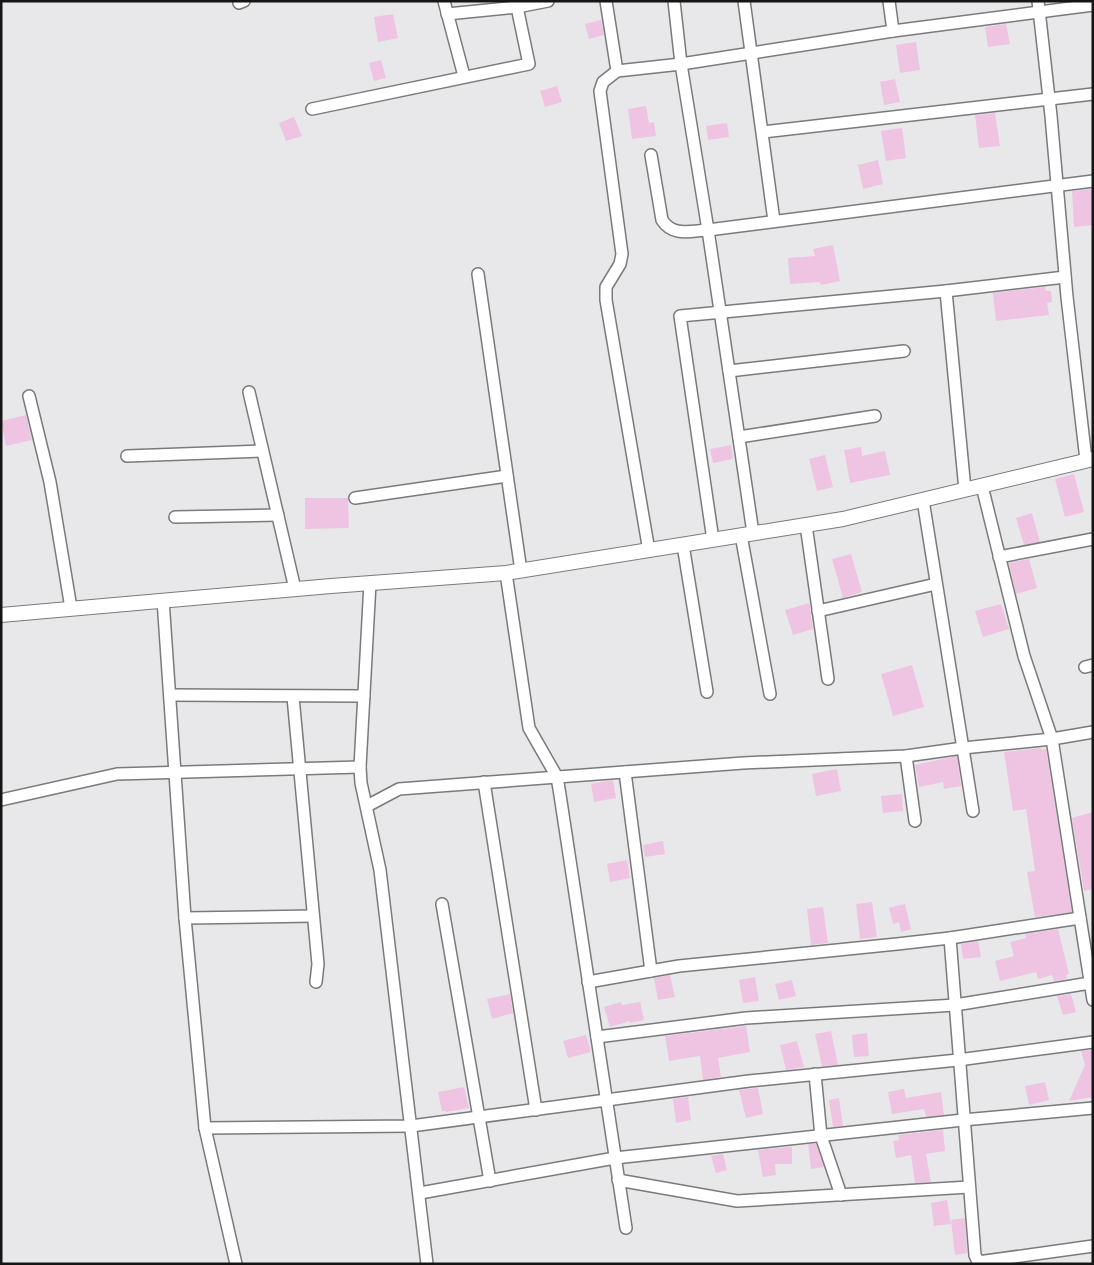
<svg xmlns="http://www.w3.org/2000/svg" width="1094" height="1265" font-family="Roboto,sans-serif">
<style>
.building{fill:#eec4e2}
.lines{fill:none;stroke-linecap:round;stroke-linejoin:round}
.minor-casing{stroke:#7a7a7c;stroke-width:14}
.tertiary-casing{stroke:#7a7a7c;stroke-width:16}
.minor{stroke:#fff;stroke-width:11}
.tertiary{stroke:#fff;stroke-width:14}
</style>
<rect width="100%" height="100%" fill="#e8e8eb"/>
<g class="building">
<polygon points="393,14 398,38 378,42 374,17"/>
<polygon points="601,20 604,35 589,39 585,24"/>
<polygon points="1006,24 1010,44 988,47 985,27"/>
<polygon points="916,42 920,70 900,73 896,45"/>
<polygon points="381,60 386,78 374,81 369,63"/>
<polygon points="895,79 900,102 884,105 880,82"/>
<polygon points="557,86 562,102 545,107 540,91"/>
<polygon points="646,106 649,123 654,122 656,136 632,139 628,109"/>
<polygon points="995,113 1000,146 979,148 975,115"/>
<polygon points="294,117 302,136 286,141 279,123"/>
<polygon points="727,123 729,137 708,140 706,126"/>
<polygon points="902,128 906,158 886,161 881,131"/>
<polygon points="878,160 883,184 863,189 858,165"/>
<polygon points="1093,189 1093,225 1074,227 1072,191"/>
<polygon points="833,245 840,281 821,285 820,282 790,284 788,258 815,256 813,249"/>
<polygon points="1045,287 1046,291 1051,291 1052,302 1047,303 1049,315 996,321 993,293"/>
<polygon points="26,415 32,440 6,446 1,421"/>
<polygon points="731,445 733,459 713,463 710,449"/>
<polygon points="861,447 862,456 885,451 890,475 850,483 844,450"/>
<polygon points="825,455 833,487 817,491 809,459"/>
<polygon points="1074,474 1084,512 1065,517 1055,479"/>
<polygon points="305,498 348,498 349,528 305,529"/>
<polygon points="1032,513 1040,542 1024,545 1016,518"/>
<polygon points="851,554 862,592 843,598 832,559"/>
<polygon points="1029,559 1037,588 1016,594 1009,563"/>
<polygon points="809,603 813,629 793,635 785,610"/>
<polygon points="1001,604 1009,629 983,637 975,611"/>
<polygon points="912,665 924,707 893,716 881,674"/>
<polygon points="1041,748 1042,750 1046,749 1072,912 1035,917 1027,872 1035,871 1026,809 1013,811 1004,752"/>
<polygon points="957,756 961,786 944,789 943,782 919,787 915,765"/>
<polygon points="837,769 841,791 816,796 812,774"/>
<polygon points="613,780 616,798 594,802 591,784"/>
<polygon points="902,794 903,811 883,813 881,796"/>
<polygon points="1093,812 1093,889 1084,891 1072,818"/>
<polygon points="663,841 665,854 645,857 643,845"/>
<polygon points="627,860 630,878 610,882 607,864"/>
<polygon points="872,902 877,937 860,939 856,904"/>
<polygon points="905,904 911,929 901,932 899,922 893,924 889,908"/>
<polygon points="823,907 828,943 811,945 807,909"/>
<polygon points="1058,929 1069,974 1066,975 1067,979 1054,981 1052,975 1038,979 1036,972 1000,981 995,961 1014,956 1010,942 1026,938 1025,934"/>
<polygon points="978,941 981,957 963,959 961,944"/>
<polygon points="670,975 675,997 658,1000 654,978"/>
<polygon points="755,977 759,1001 743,1003 739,980"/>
<polygon points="792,980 796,996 779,1000 775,984"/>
<polygon points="510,994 513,1013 492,1019 487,999"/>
<polygon points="1071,994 1076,1012 1063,1015 1057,996"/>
<polygon points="621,1002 622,1005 640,1002 644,1020 630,1023 630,1021 610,1027 604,1007"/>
<polygon points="746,1026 750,1052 718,1058 721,1077 703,1080 700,1056 669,1061 665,1036"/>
<polygon points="831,1031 838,1065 822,1066 815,1034"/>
<polygon points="867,1033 869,1056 854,1057 852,1035"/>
<polygon points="586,1035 591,1052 568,1058 563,1041"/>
<polygon points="797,1041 804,1067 786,1070 780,1045"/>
<polygon points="1093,1050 1093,1097 1069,1101 1085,1065 1081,1051"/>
<polygon points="1045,1082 1049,1100 1029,1105 1025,1086"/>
<polygon points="464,1087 469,1108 446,1112 446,1111 442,1111 438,1092"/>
<polygon points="758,1088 763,1114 746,1118 739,1090"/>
<polygon points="904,1089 906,1098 941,1092 944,1115 926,1117 924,1109 892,1114 888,1092"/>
<polygon points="688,1097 691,1120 676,1123 673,1099"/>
<polygon points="839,1098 843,1126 833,1127 829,1100"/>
<polygon points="943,1130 945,1151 926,1154 931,1182 915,1183 911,1155 896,1158 893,1141 899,1140 898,1135"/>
<polygon points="808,1144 816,1144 824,1167 811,1169"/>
<polygon points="789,1147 792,1147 792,1164 775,1164 776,1175 763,1177 758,1150"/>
<polygon points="723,1154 727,1170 716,1173 711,1156"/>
<polygon points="947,1200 951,1224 934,1226 931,1203"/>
<polygon points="965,1218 967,1253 955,1255 951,1220"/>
</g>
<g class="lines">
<defs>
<g id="minor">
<polyline points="444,1 464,76"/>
<polyline points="606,1 617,71"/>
<polyline points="674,1 681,64 708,230 753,533"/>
<polyline points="744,1 774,221"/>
<polyline points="889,1 893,31"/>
<polyline points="1038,1 1051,116 1067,297 1086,460"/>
<polyline points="239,3 244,1"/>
<polyline points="447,14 517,7 516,2"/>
<polyline points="312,109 529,64 517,7 548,1"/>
<polyline points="763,132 1093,94"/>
<path d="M651 155 662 220C673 237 690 231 708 230L1093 181"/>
<polyline points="478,274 521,571"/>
<polyline points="946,291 965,490"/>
<polyline points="729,371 904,351"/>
<polyline points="249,392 295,589"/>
<polyline points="29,396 50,482 71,608"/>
<polyline points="739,437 875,416"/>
<polyline points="127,456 262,451"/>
<polyline points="982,486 1024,656 1052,739 1093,1000"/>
<polyline points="355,498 507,476"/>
<polyline points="923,500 973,811"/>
<polyline points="175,517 278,515"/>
<polyline points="806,525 828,679"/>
<polyline points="741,535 770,694"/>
<polyline points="713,540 680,316 946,291 1065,277"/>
<polyline points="683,545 707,692"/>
<polyline points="649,551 606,300 606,287 620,264 622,254 600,91 603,82 617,71 681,64 893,31 1093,5"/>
<polyline points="999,557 1093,539"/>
<polyline points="506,573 529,728 557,777 560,795 626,1228"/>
<polyline points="370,583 360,767 361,783 380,870 427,1264"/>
<polyline points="163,600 185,918 205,1128 236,1264"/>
<polyline points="818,611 936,584"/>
<polyline points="1085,667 1093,665"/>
<polyline points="170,695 364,696"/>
<polyline points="293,697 318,964 316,982"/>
<polyline points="906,756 915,821"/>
<polyline points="625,772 651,971"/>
<polyline points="484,782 536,1110"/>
<polyline points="1,800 117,774 360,767"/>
<polyline points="367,806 399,789 743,763 906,756 963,748 1052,739 1093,732"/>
<polyline points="442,904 490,1181"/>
<polyline points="185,918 313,916"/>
<polyline points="950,938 975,1255 978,1262 1093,1246"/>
<polyline points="588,982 679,966 897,944 950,938 1080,918"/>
<polyline points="597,1037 746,1018 955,1005 1090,983"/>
<polyline points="815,1074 821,1136 841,1195"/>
<polyline points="205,1128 411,1126 749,1081 958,1060 1093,1042"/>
<polyline points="618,1180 737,1201 969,1187"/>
<polyline points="420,1193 615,1158 963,1120 1093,1108"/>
</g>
<polyline id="tertiary" points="1,615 331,586 506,573 843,519 1093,459"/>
</defs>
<use href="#minor" class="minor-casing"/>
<use href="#tertiary" class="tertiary-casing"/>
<use href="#minor" class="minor"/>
<use href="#tertiary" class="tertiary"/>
</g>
<rect width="1094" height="1265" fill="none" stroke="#151516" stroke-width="5"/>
</svg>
